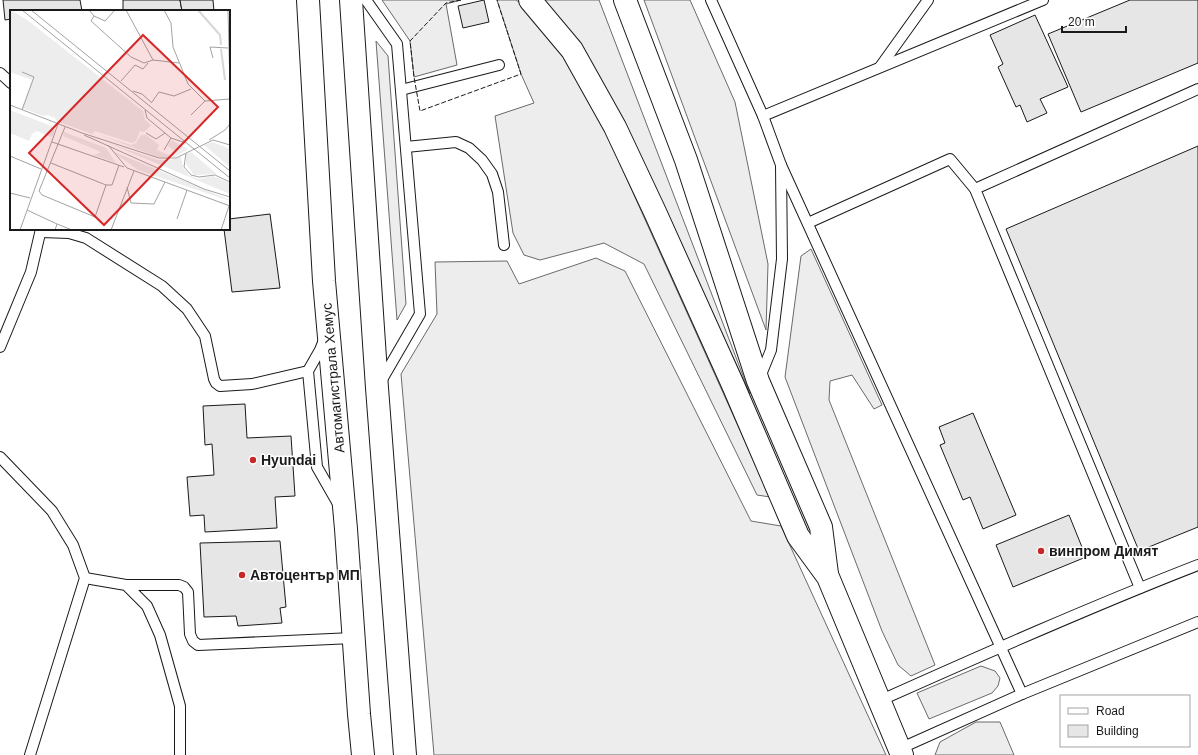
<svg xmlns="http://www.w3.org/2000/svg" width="1198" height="755" font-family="Helvetica,sans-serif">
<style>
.built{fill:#ededed;stroke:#6a6a6a}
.building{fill:#e6e6e6;stroke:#1a1a1a}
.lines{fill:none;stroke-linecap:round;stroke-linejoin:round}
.lane-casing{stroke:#1a1a1a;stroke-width:12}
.primary-casing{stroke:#1a1a1a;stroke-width:24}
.highway-casing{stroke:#1a1a1a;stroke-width:24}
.lane{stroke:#fff;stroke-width:10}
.primary{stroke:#fff;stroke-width:22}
.highway{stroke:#fff;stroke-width:22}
.fence{stroke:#1a1a1a;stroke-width:1;stroke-dasharray:5 2;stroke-linecap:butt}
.poi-dot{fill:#c62828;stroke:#fff;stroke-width:1.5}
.labels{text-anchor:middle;stroke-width:3;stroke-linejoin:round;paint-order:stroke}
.street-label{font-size:14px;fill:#1a1a1a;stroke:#fff}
.poi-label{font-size:14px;font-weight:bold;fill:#1a1a1a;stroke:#fff;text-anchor:start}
.inset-river{fill:none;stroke:#d7d7d7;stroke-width:2}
.inset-road{fill:none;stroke:#a3a3a3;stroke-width:1}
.view{fill:#d62828;fill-opacity:0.15;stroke:#d62828;stroke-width:2}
.inset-edge{fill:none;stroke:#1a1a1a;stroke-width:2}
</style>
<rect width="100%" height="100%" fill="#fff"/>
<g class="built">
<polygon points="382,0 461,0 446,4 457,65 414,77 410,41"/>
<polygon points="497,0 516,0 519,2 568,57 607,135 770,497 757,495 644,264 604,243 540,260 524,255 513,233 495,116 534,103 521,74"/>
<polygon points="540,0 599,0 750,394 630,137"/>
<polygon points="644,0 690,0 735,102 768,264 766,330"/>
<polygon points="376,41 388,56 406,304 397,320"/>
<polygon points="811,249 882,405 874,409 852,375 830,381 829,400 935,665 911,676 898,665 882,631 785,377 801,256"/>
<polygon points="596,258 625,271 751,521 781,526 886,755 434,755 401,374 437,314 435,262 507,261 519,284"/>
<polygon points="981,666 995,671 1000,678 998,686 992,693 929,719 917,693"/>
<polygon points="976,722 1000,722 1014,755 935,755 940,742"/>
</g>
<g class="building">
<polygon points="3,0 80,0 82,11 11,11 11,19 5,20"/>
<polygon points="123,0 180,0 182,11 123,11"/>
<polygon points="180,0 213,0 214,11 182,11"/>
<polygon points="484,0 489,22 463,28 458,6"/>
<polygon points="1130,0 1198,0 1198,63 1081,112 1048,34"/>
<polygon points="1035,15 1068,87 1040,99 1047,113 1027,122 1020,105 1016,107 998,67 1003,64 990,35"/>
<polygon points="1198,146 1198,527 1139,551 1006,229"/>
<polygon points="270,214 280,288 232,292 224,229 229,229 229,219"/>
<polygon points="245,404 247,438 291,436 295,496 275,497 277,528 205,532 204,515 190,516 187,477 214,475 212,444 205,445 203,406"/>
<polygon points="973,413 1016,515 983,529 970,497 963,500 940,445 945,443 939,427"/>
<polygon points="1069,515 1086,557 1013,587 996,545"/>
<polygon points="280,541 286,607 280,608 282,623 238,626 236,616 204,617 200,543"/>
</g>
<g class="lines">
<defs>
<g id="lane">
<polyline points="366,0 397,44 420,314 380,383"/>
<polyline points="711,0 763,116 781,165 782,259 771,350 760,377"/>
<polyline points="880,67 928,0"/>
<polyline points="0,73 11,83"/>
<polyline points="401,90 499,65"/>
<polyline points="763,116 1043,0"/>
<polyline points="406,147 456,142 469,148 482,160 492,174 498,192 504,245"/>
<polyline points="781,165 1022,694"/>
<polyline points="808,223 950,159 975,189"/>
<polyline points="41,232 69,233 86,238 162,286 187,309 205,336 214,379 216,383 220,386 252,384 308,371"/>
<polyline points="324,340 320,350 308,371 317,467 337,502"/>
<polyline points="0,347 31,272 41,229"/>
<polyline points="0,457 52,511 73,545 85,578 30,755"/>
<polyline points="85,578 126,585 147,606 160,635 180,706 180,755"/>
<polyline points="126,585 179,585 184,587 188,592 190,634 193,641 198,645 353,638"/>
<polyline points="1140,588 975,189 1198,89"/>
<path d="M879 701C984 654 1090 607 1198 565"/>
<polyline points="899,749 1022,694 1198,622"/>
</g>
<g id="primary">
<polyline points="530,0 572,50 615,127 655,212 733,385 798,536 828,577 902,755"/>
<polyline points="625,0 686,160 758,381 821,527 827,574"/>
</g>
<g id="highway">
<polyline points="308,0 324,281 346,529 359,714 363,755"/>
<polyline points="351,0 377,388 405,755"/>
</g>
</defs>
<use href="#lane" class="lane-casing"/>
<use href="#primary" class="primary-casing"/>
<use href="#highway" class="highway-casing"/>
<use href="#lane" class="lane"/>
<use href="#primary" class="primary"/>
<use href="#highway" class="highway"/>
<polyline class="fence" points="461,0 446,3 410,41 414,77 420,111 521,74 497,0"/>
</g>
<g class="poi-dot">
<circle cx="253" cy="460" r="4"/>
<circle cx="1041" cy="551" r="4"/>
<circle cx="242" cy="575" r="4"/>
</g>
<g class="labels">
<g class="street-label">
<text transform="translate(333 378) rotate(-95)" y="5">Автомагистрала Хемус</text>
</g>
<g class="poi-label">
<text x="261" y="465">Hyundai</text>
<text x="1049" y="556">винпром Димят</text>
<text x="250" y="580">Автоцентър МП</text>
</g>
</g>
<g transform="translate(10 10)">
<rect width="220" height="220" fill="#fff"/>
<path d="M0 0 16 9 133 101 135 110 141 115 134 122 130 121 126 131 122 133 85 121 82 124 46 111 45 108 38 105 33 106 12 98 22 70 0 62ZM0 100 44 117V124L41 127 27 121 22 124 19 131 0 123ZM54 122 96 138 106 153 84 145 91 142 53 126ZM87 124 121 135 126 133 131 125H136L149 135 147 140 161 146 165 141 158 136 161 130 178 139 165 147H148ZM203 132 220 139V157L194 135ZM98 133 148 150H161L171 146 173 158 180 166 189 169 203 166 220 173V184ZM102 141 220 190V191L128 160ZM181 142 207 164 184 165 176 154V144Z" fill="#ededed"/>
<path class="inset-river" d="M188 0 210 25 211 35M211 39 215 70"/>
<path class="inset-road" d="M12 0 220 168M21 0 220 161M79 0 84 6 95 11 105 0M116 0 143 50 169 53M154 0 161 13 163 37 178 74 195 91M218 0 220 77M84 6 81 11 121 47 134 53 143 50M203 48 200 37 218 38M12 62 24 67 12 100M111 71 125 55 133 59 138 53M123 81 132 84 142 93M142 92 149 82 164 86 181 79M0 95 72 123 149 148H166L203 130 220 135M135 100 137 108 161 128 176 133M181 105 195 91 220 89M136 123 146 129 155 123M74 125 194 179 220 187M199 130 215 120 220 114M42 132 114 157M98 135 117 158 220 196M154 140 161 128M176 143 174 157 181 165 189 167 205 165 220 172M0 146 31 159M41 153 96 175 85 207 32 185 29 181 55 117M96 175H102L109 155M117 177 121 193 144 194 155 172M0 183 20 188M17 200 47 214 45 220M167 209 177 180M47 214 62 220M10 220 48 114M101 220 124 161M211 220 219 196"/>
<path class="view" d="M133 25 208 97 94 215 19 143Z"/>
<rect width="220" height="220" class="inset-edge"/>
</g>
<rect x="1060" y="695" width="130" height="52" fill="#ffffff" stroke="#a3a3a3"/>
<rect x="1068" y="708" width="20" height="6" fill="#ffffff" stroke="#a3a3a3"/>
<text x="1096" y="715" font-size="12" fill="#1a1a1a">Road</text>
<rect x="1068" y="725" width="20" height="12" fill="#e6e6e6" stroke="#a3a3a3"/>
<text x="1096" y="735" font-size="12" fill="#1a1a1a">Building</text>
<path d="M1062 26v6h64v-6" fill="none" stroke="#1a1a1a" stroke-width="2"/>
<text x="1068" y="26" font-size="12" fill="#1a1a1a" stroke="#ffffff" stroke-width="3" paint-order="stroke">20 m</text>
</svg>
